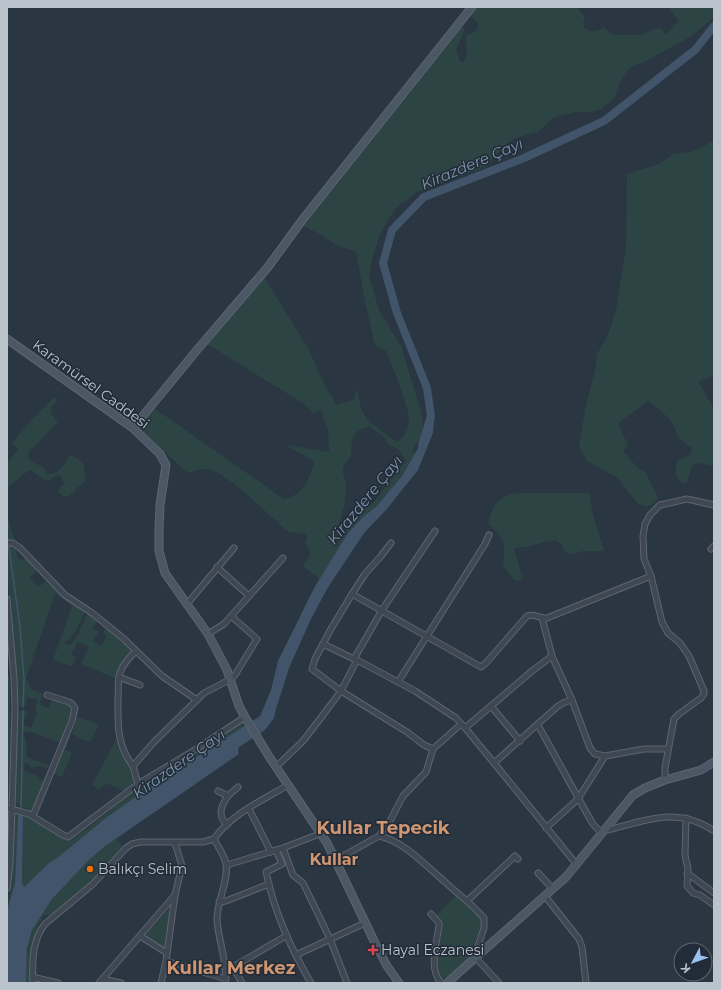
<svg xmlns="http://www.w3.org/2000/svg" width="721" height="990" font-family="Montserrat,sans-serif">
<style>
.green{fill:#2d4444;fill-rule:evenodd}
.water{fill:#41546a}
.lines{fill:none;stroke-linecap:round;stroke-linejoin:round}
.stream{stroke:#41546a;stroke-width:1.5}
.river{stroke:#41546a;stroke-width:8}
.street-casing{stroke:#5c6570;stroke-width:7}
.secondary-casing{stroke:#5c6570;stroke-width:9}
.street{stroke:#3e4752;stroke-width:5}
.secondary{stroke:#4c5765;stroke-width:7}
.food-dot{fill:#e8710a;stroke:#222c38;stroke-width:1.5}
.health-dot{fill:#e0444e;stroke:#222c38;stroke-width:1.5}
.labels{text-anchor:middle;stroke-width:3;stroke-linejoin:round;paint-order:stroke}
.street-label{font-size:14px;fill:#bbc3cc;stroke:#222c38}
.poi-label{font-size:14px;fill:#bbc3cc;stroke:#222c38;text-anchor:start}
.water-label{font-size:15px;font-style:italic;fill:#7e95ac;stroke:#222c38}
.quarter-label{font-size:16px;font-weight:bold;fill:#d09672;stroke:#222c38}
.district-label{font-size:18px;font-weight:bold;fill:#d09672;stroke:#222c38}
</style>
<rect width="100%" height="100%" fill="#2a3642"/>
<g class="green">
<path d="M477 7H577L585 17 583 23 584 28C590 32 598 33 603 27L614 35H641L654 29 661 28 666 34 679 21 668 7H714V18L690 37 642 63 635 65 627 71 619 83 616 94 613 100 601 109 591 112H575L554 117 538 132 515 138 505 145 486 167 417 192 398 206 388 219 379 237 373 256 369 276 379 310 401 346 421 411 423 427 420 438 412 451 416 452 402 475 389 493 376 507 363 517 348 533 320 579 305 568 304 564 310 556 309 549 305 544 307 538 306 534 289 532 283 527C266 513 227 472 207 469 202 468 195 471 189 473L183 469 144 432C139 423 148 415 154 408L284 499C303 496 309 478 315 462L286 445 329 452 328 429 323 417 322 409 314 413 304 404 207 344 264 277 308 348 327 390 333 398 335 405 353 400 356 391H358C359 399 360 409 365 416 371 423 389 438 398 442 403 437 408 431 409 423 411 410 392 365 386 351L375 345 366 306 356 252 334 244 320 234 302 225 461 26 464 28V32L456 50 460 61 463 63C470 53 465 46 466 35 474 32 477 34 478 24L470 15ZM370 427 384 437 389 445 398 449 406 460 375 501 358 515 346 530 338 543 335 542C337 524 347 506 346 487 345 470 337 473 351 456 351 441 352 429 370 427Z"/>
<path d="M714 140V375L698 382 714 408V466L701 463 692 465 689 477 686 483 680 482 675 473 677 461 690 455 692 448 683 442 677 436C676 421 659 409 648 401L618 423 628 445 623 451 636 466 645 472 658 497 655 503 646 507 638 504 618 478 587 461 579 446 586 406 596 366 597 354 608 335 616 310 626 248 627 174 659 164 673 154 690 152 704 146Z"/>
<path d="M53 398 57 399V402L52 406 50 413 58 422 28 453V457L34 463 43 467 47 474C52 474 60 471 63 466 67 462 65 459 71 455L79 460 84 465V470L86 480 77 488 69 496H63L59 493V489L64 483 60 475 56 476 48 481C41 479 36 473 29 470L7 488V475L9 470 7 468V462L18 450 12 443 27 425Z"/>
<path d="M518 493H589L593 515 604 551H583L573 554H568L565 551 561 544 556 540 547 541 526 547 514 548 522 577 518 581 513 579 503 566C504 557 506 545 501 537 500 535 491 527 488 523 493 505 497 496 518 493Z"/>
<polygon points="7,515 15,541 7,540"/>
<path d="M7 545H13L16 548 17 555 19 559 23 560 27 558 38 570 30 577 39 587 48 579 82 609 84 613C79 624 75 637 64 643L70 645 77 636 87 615 90 614 97 620 93 629 99 631 93 641 101 646 107 636 103 633 106 628 121 639 132 650 120 665 115 678 81 664 89 647 78 642 71 654 76 658 72 666 53 660 72 606 55 593 26 678 32 690 42 693 40 705 49 708 52 699 70 706 73 709 70 718 67 721V729L61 743 31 732H22V736L26 739 27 757 51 766 47 768 40 766 32 768 26 763H24L25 771 36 775 38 779 45 781 33 811H31L18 805 16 802 17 713 18 710 26 711 28 713 24 720V725L31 728 37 712 35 710 37 701 36 699 27 698 25 707 19 706 18 705C16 651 7 598 7 545Z"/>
<polygon points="7,675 9,675 10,676 11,734 9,802 7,802"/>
<polygon points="76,717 99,724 90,742 79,738 72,733 76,722"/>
<path d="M242 721 245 726 144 791 107 817 57 858 50 862 26 886 23 887 22 883 23 815 35 820 65 840C86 834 116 804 134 790 168 765 206 744 242 721Z"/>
<polygon points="68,737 70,737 65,750 72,753 62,777 52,773"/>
<path d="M116 740C120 749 135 773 133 782 132 785 126 788 124 791L106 783 99 790 92 785Z"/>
<polygon points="15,815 18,815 15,883 8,906 11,880"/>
<path d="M116 839 123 847 92 881 50 915H44C31 936 30 958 30 983H26C26 965 26 948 32 931 41 905 92 854 116 839Z"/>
<polygon points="457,895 467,907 469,905 481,918 482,924 467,962 448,977 443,979 439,978 437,963 441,924 435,916"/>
<polygon points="170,908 165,945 163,947 144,936"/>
</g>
<polygon class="water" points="431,416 434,419 433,433 418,470 386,510 364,533 327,589 311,619 289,668 276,709 274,718 265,730 239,747 238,751 239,754 104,847 88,861 52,899 32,930 27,949 26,983 7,983 7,910 15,883 18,815 23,815 22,883 24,887 50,862 57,858 107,817 144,791 260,716 271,690 278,661 314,588 348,533 363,517 376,507 402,476 429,429"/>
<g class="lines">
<g class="stream">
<polyline points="7,534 20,627 24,679 23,707"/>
<polyline points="21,810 23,710"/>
</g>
<polyline class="river" points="422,445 431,416 427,388 397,313 383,263 392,230 424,197 524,158 604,121 695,50 714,26"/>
<defs>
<g id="street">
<polyline points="7,543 13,543 20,548 65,595 92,613 123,638 162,676 197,700"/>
<polyline points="711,549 714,546"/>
<polyline points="217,567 249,596"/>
<polyline points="352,594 365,574 381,556 391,543"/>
<polyline points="7,599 14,678 15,708 12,810 10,863 7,888"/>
<polyline points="187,604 234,548"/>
<polyline points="542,618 552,656 572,700"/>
<polyline points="208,634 224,624 283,558"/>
<polyline points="323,644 354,659"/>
<polyline points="357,660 415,691 456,718 466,729 494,763 577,865"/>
<polyline points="119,677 140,685"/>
<polyline points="398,682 485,544 489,535"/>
<polyline points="491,706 532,671 552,656"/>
<path d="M461 724 433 749 424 745 407 732 341 691 312 669 315 659 331 629 352 594 481 667 486 663 527 616C534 613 540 619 547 618L651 576"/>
<polyline points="538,725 586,812 593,824 602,834"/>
<polyline points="465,728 491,706 520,741"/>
<polyline points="605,756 644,749 668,749"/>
<polyline points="494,763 558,706 565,702 572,700 590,748 595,754 605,756 578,799 546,828"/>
<path d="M133 766C116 744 118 724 118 698 119 690 117 681 120 673 123 664 129 658 136 651"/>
<polyline points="276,767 303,741 320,719 341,691 357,660 354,659 382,610 435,531"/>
<polyline points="665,780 665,768 674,719 679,714 701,698 704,694 704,691 689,656 680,643 668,633 662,622 651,576 644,559 643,536 645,524 650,515 660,505 687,499 714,505"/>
<polyline points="138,784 198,748 245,717"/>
<path d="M218 791 228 796C221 806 217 815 227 825"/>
<polyline points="228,796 238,787"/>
<polyline points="7,808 29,814 63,835 68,837 138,784 133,766 154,742 204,693 231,679 235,675 257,639 231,616"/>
<polyline points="249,809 271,852"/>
<polyline points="33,816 72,721 75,708 72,704 69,702 47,695"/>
<polyline points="686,818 685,855 688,869 687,886 693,893 700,895 714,905"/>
<path d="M604 831C644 821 677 805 714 831"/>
<polyline points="379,836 391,819 403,796 426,772 433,749"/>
<polyline points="283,848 293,875 303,883 306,889 330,939 347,983"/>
<path d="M276 850 282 864 266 872C274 911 291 949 311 983"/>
<path d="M336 860 379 836C404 841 426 866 445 882 458 894 472 904 484 918V928L474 958"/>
<polyline points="227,865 283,848 322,833"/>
<polyline points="538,873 553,889"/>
<polyline points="687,873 714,893"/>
<polyline points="545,896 579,939 582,947 586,983"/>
<polyline points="468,900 515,856 518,859"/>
<polyline points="219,902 226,901 269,884"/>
<path d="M431 914 439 923V925C437 943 428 968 441 983"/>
<polyline points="140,936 167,953"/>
<polyline points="296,955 365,923"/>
<polyline points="476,958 499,983"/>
<polyline points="166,961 175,895"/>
<polyline points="233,967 242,983"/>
<polyline points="226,971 286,936"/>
<polyline points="32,977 58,983"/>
<polyline points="103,979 121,983"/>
<path d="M33 983C32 963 32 940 45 924L93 884 126 848 132 844 141 842H203L214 839"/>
<polyline points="99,983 175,895 182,866 175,843"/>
<polyline points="161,983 166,961 226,979"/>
<path d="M225 983C228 963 218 940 217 919 217 901 229 880 226 864 225 856 218 847 214 839 231 814 263 800 288 785"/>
</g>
<g id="secondary">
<polyline points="7,339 133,428 160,454 166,465 160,505 159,530 159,551 165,573 208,634 227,670 239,706 245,717 270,758 327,843 376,945 387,966 399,983"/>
<polyline points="133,428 197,350 268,267 303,219 472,7"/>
<polyline points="447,983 566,877 633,795 645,788 665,780 701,770 714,762"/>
</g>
</defs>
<use href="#street" class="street-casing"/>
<use href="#secondary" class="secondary-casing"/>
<use href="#street" class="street"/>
<use href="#secondary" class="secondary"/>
</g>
<circle class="food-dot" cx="90" cy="869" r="4"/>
<path class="health-dot" d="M371 944h4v4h4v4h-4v4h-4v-4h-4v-4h4z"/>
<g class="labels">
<g class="street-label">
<text transform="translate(91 384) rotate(36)" y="5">Karamürsel Caddesi</text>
</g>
<g class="poi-label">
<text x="98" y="874">Balıkçı Selim</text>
<text x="381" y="955">Hayal Eczanesi</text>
</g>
<g class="water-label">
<text transform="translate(472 164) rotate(-23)" y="5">Kirazdere Çayı</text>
<text transform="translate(365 500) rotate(-51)" y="5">Kirazdere Çayı</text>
<text transform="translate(179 764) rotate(-35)" y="5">Kirazdere Çayı</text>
</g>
<g class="quarter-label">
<text x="334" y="865">Kullar</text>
</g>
<g class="district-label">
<text x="383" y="834">Kullar Tepecik</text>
<text x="231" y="974">Kullar Merkez</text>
</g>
</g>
<rect width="721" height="990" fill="none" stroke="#bbc3cc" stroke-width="16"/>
<g transform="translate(693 962) rotate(229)"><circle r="19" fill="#222c38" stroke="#5f6873"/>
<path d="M0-3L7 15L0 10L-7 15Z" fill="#9bc1f2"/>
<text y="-6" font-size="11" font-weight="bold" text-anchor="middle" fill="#bbc3cc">K</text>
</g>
</svg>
